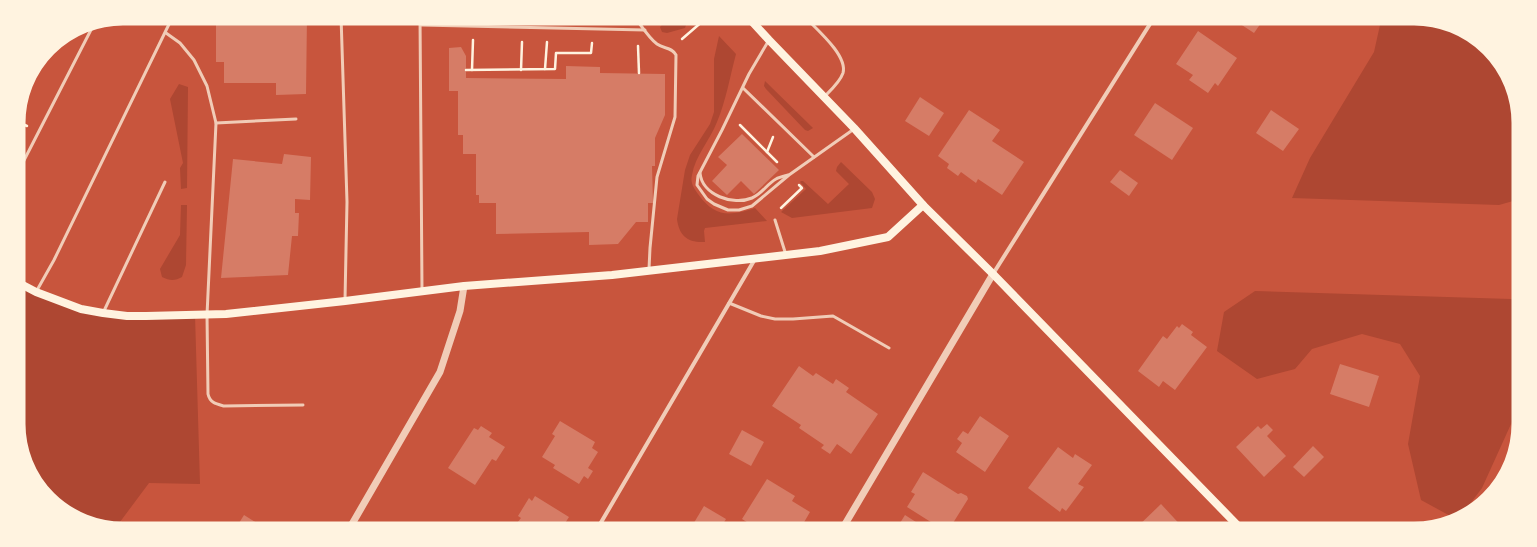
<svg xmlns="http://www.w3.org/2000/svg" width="1537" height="547" font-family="'Zilla Slab',serif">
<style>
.green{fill:#ae4732}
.building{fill:#d67c66}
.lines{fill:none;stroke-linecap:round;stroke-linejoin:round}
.path{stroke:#fff3e0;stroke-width:2.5}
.service{stroke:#f1ccb7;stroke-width:3}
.minor{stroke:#f1ccb7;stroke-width:4}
.tertiary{stroke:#f1ccb7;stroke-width:7}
.secondary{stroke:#fff3e0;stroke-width:8}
.rim{fill:none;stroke:#fff3e0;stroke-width:5}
</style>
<rect width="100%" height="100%" fill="#c8553d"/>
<g class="green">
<polygon points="670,16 689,16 685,28 667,33 662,32 660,27"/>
<polygon points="1382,16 1414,16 1448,22 1495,53 1520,109 1520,199 1499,205 1292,198 1310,158 1374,52"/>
<path d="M719 36 736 54C730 76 726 101 717 122 710 140 695 156 692 175 690 183 694 188 698 194 715 218 730 216 755 208L767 221 705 228 704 231 705 242C688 243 679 236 677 219L685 170 690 155 710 124 714 112V59Z"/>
<polygon points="765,81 813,128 808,131 805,130 766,89 764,86"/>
<polygon points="179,84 188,87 187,188 181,189 180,168 183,163 170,99"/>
<polygon points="841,162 872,192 875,199 872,208 792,218 781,212 806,189 800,182 801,181 803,181 828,204 849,184 836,171 837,167"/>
<path d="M181 205H187L186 265 182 277C175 281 170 281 162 277L160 269 180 235Z"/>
<polygon points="17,282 36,292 103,313 195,315 200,484 149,483 114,530 89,525 43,495 18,444"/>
<polygon points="1255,291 1511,299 1521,302 1521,402 1482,488 1461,516 1454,518 1421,500 1408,444 1420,376 1400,344 1362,334 1312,349 1295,369 1257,379 1217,351 1224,312"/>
</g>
<g class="building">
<polygon points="216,16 307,16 306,94 276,95 276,83 224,83 224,62 216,62"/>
<polygon points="956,16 972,16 966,24"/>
<polygon points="1228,16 1266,16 1254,33"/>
<polygon points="1198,31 1237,58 1218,86 1215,83 1208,93 1189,80 1193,75 1176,64"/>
<polygon points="461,47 466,56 466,78 566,79 566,66 600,67 600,73 665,74 665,115 655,138 655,166 652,166 653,203 648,203 648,222 636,222 618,244 589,245 589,232 496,234 496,203 479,203 479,195 476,195 476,154 463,154 463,135 458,135 458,91 449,91 449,48"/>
<polygon points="920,97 944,113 929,136 905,121"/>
<polygon points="1155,103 1193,128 1172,160 1134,135"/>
<polygon points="969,110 1000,130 992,141 1024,162 1002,195 978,179 976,183 961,172 958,176 947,168 949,164 938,156"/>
<polygon points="1271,110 1299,129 1283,151 1256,133"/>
<polygon points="742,134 779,170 754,194 741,181 727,195 712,181 727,165 718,157"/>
<polygon points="284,154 311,157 310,200 295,199 295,213 299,213 298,236 292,236 288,275 221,278 233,159 282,164"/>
<polygon points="1120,170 1138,183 1129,196 1110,182"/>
<polygon points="1182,324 1193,332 1191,335 1207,347 1175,390 1163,381 1159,387 1138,371 1163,336 1167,339 1177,326 1179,328"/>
<polygon points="1340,364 1379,376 1369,407 1330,394"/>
<polygon points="799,366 813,376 816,373 833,384 836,379 849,388 846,392 878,414 851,454 837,444 830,454 821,448 824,445 799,428 801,425 772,406"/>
<polygon points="980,416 1009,436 985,472 956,452 962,443 957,439 963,431 968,434"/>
<polygon points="560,421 595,442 592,448 598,452 588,468 593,471 588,479 584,476 579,484 553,468 555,465 542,457 555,436 552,434"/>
<polygon points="1267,424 1273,430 1267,436 1286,456 1264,477 1236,447 1258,426 1261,429"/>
<polygon points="481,426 492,433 489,437 505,447 496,461 492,459 475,485 448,468 474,428 478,430"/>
<polygon points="742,430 764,442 751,466 729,454"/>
<polygon points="1313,446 1324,457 1304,477 1293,467"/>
<polygon points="1058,447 1073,458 1075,454 1092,465 1078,484 1084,487 1066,511 1062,508 1060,512 1028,488"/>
<polygon points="923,472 958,494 961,493 967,496 968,499 948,531 945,531 907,507 915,494 911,492"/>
<polygon points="767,479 795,496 792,501 810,512 799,531 761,531 742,519"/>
<polygon points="535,496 569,517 560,531 529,531 517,523 521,518 518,516 529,498 532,501"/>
<polygon points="1161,504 1186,531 1133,531"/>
<polygon points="704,506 726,519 719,531 701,531 692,526"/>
<polygon points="244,515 270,531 234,531"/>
<polygon points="905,515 930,531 895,531"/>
</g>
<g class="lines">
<g class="path">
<polyline points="682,39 704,20"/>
<polyline points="638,46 639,73"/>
<polyline points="545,69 547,42"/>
<polyline points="466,70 555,69 556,53 591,53 592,43"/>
<polyline points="472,70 473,40"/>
<polyline points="521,70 522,42"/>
<polyline points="16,121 27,126"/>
<polyline points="740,125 777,162"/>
<polyline points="767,152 773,137"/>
<polyline points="781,208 802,188 799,185"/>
</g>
<g class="service">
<polyline points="341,16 347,202 345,300"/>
<polyline points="420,16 422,290"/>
<path d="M634 16C641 25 648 37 657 44 664 49 672 47 676 55L675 117 657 177 650 248 649 269"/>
<path d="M804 16C815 28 848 55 843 73 840 82 831 90 824 97"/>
<polyline points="421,25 645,30"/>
<path d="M166 33 180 43 194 60 207 86 216 123 207 315 208 394C210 403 216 404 224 406L303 405"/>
<polyline points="769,40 749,74 722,130 698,176 697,185 707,199 714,204 728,210 739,210 752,206 789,175 854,129"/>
<polyline points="743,88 814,157"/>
<polyline points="216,123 296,119"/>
<path d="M700 173C702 195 733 206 752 198 762 194 767 184 776 179 779 177 784 176 788 175"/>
<polyline points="17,174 95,22"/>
<polyline points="775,220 786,255"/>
<polyline points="36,292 54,260 173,16"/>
<polyline points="729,303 761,316 775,319 793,319 833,316 889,348"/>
<polyline points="103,313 165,182"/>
</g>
<g class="minor">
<polyline points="993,274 1155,16"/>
<polyline points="596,531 755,259"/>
</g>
<g class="tertiary">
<polyline points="348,531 440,372 460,311 464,286"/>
<polyline points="841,531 993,274"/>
</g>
<g class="secondary">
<polyline points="747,16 769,40 854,128 923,205 993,274 1243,531"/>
<polyline points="17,282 36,292 81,309 103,313 127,316 146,316 226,314 345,301 464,286 612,275 820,251 888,237 923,205"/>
</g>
</g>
<path d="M0 0H1537V547H0ZM123 23H1414A100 100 0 0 1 1514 123V424A100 100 0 0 1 1414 524H123A100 100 0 0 1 23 424V123A100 100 0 0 1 123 23Z" fill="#fff3e0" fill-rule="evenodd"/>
<path class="rim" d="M123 23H1414A100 100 0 0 1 1514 123V424A100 100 0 0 1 1414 524H123A100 100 0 0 1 23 424V123A100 100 0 0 1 123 23Z"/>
</svg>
